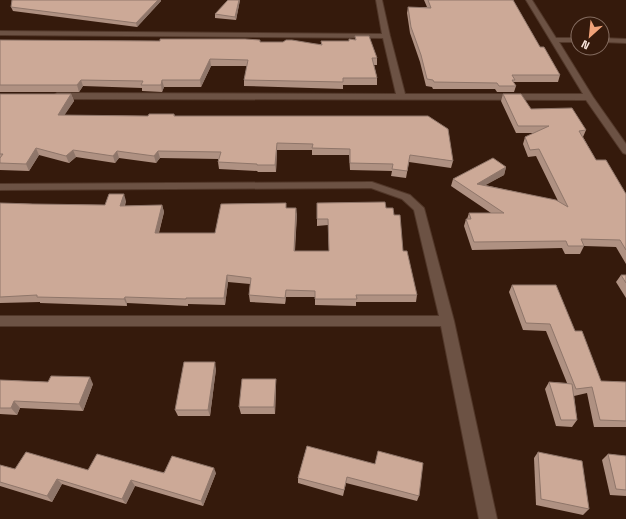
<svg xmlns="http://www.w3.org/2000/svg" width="626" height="519" font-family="'Space Grotesk',sans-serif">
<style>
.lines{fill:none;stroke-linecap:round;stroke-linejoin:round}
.street-casing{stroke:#513729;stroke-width:2}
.street{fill:#6c5244;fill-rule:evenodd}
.wall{fill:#af9182}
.shaded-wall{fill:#8f766a}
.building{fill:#cca997;stroke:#8f766a}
</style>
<rect width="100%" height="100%" fill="#351a0c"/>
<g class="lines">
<defs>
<g id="street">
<polygon points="376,0 382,0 390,36 405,94 583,94 526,0 532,0 556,38 578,38 578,42 559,42 593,97 626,144 626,154 623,153 586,100 57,99 53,96 57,93 396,94 383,38 0,35 0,31 382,34"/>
<polygon points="602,38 626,39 626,43 602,42"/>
<polygon points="372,182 410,195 424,208 454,321 497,519 479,519 441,326 0,326 0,316 439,316 414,210 402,199 371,188 0,190 0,184"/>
</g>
</defs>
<use href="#street" class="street-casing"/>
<use href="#street" class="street"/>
</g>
<g class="wall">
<polygon points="12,0 161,0 161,1 137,27 13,11 11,7"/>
<polygon points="240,0 236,20 215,18 215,14"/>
<polygon points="424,0 513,0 540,47 560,75 558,82 514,82 514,83 516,86 514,92 497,92 495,89 433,89 432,87 426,86 420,62 410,33 407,13 408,7 427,7"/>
<polygon points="355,36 377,58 377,65 374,65 377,78 377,85 343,85 343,89 244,86 244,80 247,66 211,66 201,87 164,87 162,92 142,91 142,88 83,86 79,92 0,92 0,40 160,41 260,40 260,42 321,44 321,41 349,41 349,39 355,40"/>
<polygon points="0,94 71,94 74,101 64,115 148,116 174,114 175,116 453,161 451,168 409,162 406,178 391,176 392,171 350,170 349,155 312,155 312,150 277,150 276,172 258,172 257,171 219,169 218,162 218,159 160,158 156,163 119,158 115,163 76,157 69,163 39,155 29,171 0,170"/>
<polygon points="503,94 531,109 586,130 583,137 596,160 626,194 626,264 616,247 584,246 580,254 565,254 562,248 472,250 464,226 466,219 467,219 469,213 491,213 451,186 453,179 506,167 504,175 485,185 558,201 536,156 528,157 523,144 525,137 534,133 516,133 501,101"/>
<polygon points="126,201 125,206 162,205 164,212 159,233 215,233 286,208 297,214 295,251 329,251 328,225 317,226 317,203 386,208 394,215 403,251 417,295 416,302 356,302 356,306 315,305 315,297 286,297 285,304 250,302 249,295 250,284 228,282 225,305 188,304 188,306 127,303 127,306 40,303 40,302 0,303 0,203 33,204 105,205"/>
<polygon points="621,275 626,275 626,298 616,282"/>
<polygon points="512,285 575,331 601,381 626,382 626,427 594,427 587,393 574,396 577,420 572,427 556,426 545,389 549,382 567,383 546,331 523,330 509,292"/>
<polygon points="216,369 210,416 178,416 175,410"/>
<polygon points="0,380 93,384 83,411 20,408 17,415 0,414"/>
<polygon points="276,386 275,414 241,414 239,407"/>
<polygon points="307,446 419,496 417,501 346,483 343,496 298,483 298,478"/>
<polygon points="538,452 589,509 583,515 536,505 534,458"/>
<polygon points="608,454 626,456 626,496 610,495 602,460"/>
<polygon points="0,465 15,469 216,473 203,506 135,486 126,504 62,484 52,502 0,486"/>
</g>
<g class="shaded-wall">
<polygon points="158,0 161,0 161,1 137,27 136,23"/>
<polygon points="239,0 240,0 236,20 235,17"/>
<polygon points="210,59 211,66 201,87 200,80"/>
<polygon points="81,80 83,86 79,92 77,85"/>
<polygon points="162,80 164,87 162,92 161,85"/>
<polygon points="71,94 74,101 60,122 58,115"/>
<polygon points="277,143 277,150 276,172 275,165"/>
<polygon points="36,148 39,155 29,171 26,164"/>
<polygon points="73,150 76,157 69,163 66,156"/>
<polygon points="117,151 119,158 115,163 113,156"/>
<polygon points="158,151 160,158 156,163 154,156"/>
<polygon points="506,167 504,175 475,191 477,184"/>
<polygon points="124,194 126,201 122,212 120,206"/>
<polygon points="162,205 164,212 157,239 155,233"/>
<polygon points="296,208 297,214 294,257 294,251"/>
<polygon points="227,275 228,282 225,305 224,298"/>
<polygon points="286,290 286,297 285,304 285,298"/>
<polygon points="125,297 127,303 127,306 124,299"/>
<polygon points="215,362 216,369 210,416 208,410"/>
<polygon points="90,377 93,384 83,411 79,404"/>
<polygon points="276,379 276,386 275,414 274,407"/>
<polygon points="14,401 20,408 17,415 11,408"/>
<polygon points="214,468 216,473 203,506 201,501"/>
<polygon points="57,479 62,484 52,502 47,496"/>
<polygon points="131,480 135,486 126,504 122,499"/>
</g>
<g class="building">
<polygon points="12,0 158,0 136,23 11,7"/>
<polygon points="228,0 239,0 235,17 215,14"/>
<polygon points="428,0 513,0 540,47 544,47 560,75 512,75 515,80 512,80 516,86 499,86 497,83 434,82 433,80 427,79 421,55 411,27 408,7 431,8"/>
<polygon points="355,36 369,36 377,58 372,58 377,78 343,78 343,82 244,80 248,60 210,59 200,80 162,80 161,85 141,85 143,81 81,80 77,85 0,85 0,40 160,41 160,39 245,39 260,40 260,42 283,42 286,40 292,40 322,45 321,41 349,41 349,39 356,40"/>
<polygon points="0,94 71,94 58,115 148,116 149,114 174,114 174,116 428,116 448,129 453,161 410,155 407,171 392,169 393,164 350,163 350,149 312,148 313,144 277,143 275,165 257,165 257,164 218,162 221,152 158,151 154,156 117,151 113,156 73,150 66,156 36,148 26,164 0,163 0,158 3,154 0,154"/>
<polygon points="503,94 521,94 531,109 572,108 586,130 579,131 596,160 606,160 626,194 626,250 620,240 581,239 584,246 568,246 566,241 474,242 466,219 471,219 469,213 504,213 453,179 493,158 506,167 477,184 556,200 568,207 539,149 530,150 525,137 549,126 518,126"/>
<polygon points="109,194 124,194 120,206 162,205 155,233 215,233 221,204 286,203 286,208 296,208 294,251 329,251 328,219 317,219 317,203 385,202 386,208 393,208 394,215 400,215 403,251 407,251 417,295 356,295 357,299 315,299 315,291 286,290 285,298 249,295 251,278 227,275 224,298 186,298 186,299 125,297 124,299 37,297 37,295 0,297 0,203 33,204 105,205"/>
<polygon points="621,275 626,275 626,283"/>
<polygon points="512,285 556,285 575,331 582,331 601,381 626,382 626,421 600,420 592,387 576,389 550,324 526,323"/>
<polygon points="184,362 215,362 208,410 175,410"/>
<polygon points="51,376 90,377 79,404 14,401 11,408 0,408 0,380 48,382"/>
<polygon points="242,379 276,379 274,407 239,407"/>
<polygon points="549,382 572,384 577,420 561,420"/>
<polygon points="307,446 375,464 378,451 423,463 419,496 347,477 344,490 298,478"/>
<polygon points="26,452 88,470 97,454 164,473 172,456 214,468 201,501 131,480 122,499 57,479 47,496 0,482 0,465 15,469"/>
<polygon points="538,452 582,461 589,509 541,499"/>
<polygon points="608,454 626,456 626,490 616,489"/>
</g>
<g transform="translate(590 36) rotate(207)"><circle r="19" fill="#351a0c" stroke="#846c60"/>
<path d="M0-3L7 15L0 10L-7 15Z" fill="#f0a279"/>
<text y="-6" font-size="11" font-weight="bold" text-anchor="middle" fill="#fbe7de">N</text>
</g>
</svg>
